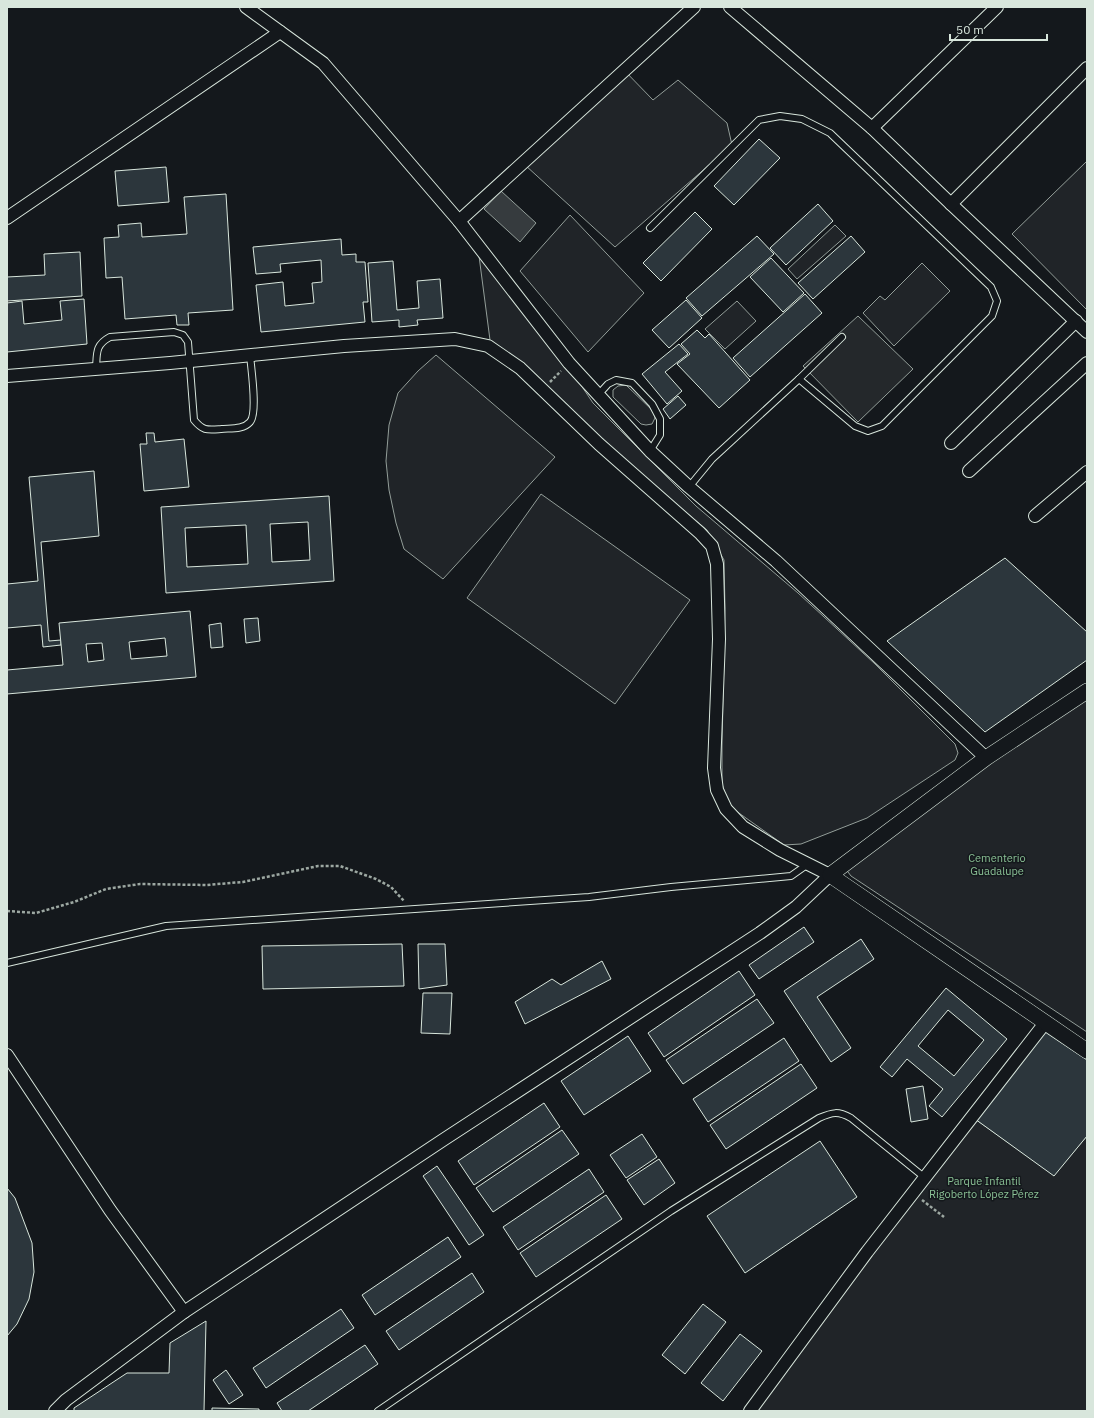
<svg xmlns="http://www.w3.org/2000/svg" width="1094" height="1418" font-family="'IBM Plex Sans',sans-serif">
<style>
.green{fill:#202428;stroke:#939e99}
.parking{fill:#24282b;stroke:#939e99}
.water{fill:#363b3e;stroke:#939e99}
.building{fill:#2c363c;stroke:#d8e6dc;fill-rule:evenodd}
.lines{fill:none;stroke-linecap:round;stroke-linejoin:round}
.service-casing{stroke:#d8e6dc;stroke-width:8}
.minor-casing{stroke:#d8e6dc;stroke-width:14}
.tertiary-casing{stroke:#d8e6dc;stroke-width:16}
.path{stroke:#9da8a2;stroke-width:2.5;stroke-dasharray:3 2;stroke-linecap:butt}
.service{stroke:#14181c;stroke-width:6}
.minor{stroke:#14181c;stroke-width:12}
.tertiary{stroke:#14181c;stroke-width:15}
.labels{text-anchor:middle;stroke-width:3;stroke-linejoin:round;paint-order:stroke}
.park-label{font-size:11px;fill:#8ac095;stroke:#14181c}
</style>
<rect width="100%" height="100%" fill="#14181c"/>
<g class="green">
<polygon points="621,67 653,100 678,80 727,123 732,145 615,247 525,165"/>
<polygon points="1087,161 1087,310 1012,234"/>
<polygon points="570,215 644,293 588,352 520,271"/>
<polygon points="835,225 846,236 797,279 788,269"/>
<polygon points="479,256 506,287 558,351 593,403 696,506 798,593 875,664 955,744 958,753 955,760 867,818 801,844 784,845 729,806 722,784 722,746 725,608 724,560 707,530 626,462 547,387 490,340"/>
<polygon points="922,263 950,291 894,346 863,313 880,296 885,300"/>
<polygon points="737,301 756,321 725,349 705,329"/>
<polygon points="436,355 555,457 443,579 404,549 396,523 389,490 386,461 389,425 398,393 418,371"/>
<polygon points="626,385 653,411 655,418 652,424 646,425 641,424 613,397 613,390 618,386"/>
<polygon points="541,494 690,600 615,704 467,598"/>
<polygon points="1087,697 1087,1032 851,876 842,864"/>
<polygon points="975,1119 1054,1175 1087,1136 1087,1411 751,1411"/>
</g>
<polygon class="parking" points="858,316 913,369 858,422 803,366"/>
<polygon class="water" points="501,191 536,223 520,242 484,209"/>
<g class="building">
<polygon points="759,139 780,158 734,205 714,186"/>
<polygon points="166,167 169,202 118,206 115,171"/>
<polygon points="226,194 233,310 188,313 189,325 177,325 176,315 125,319 122,277 106,278 104,238 119,237 118,225 141,223 142,237 187,234 184,197"/>
<polygon points="818,204 833,221 786,265 770,248"/>
<polygon points="695,212 712,229 661,281 643,263"/>
<polygon points="757,236 774,254 702,316 686,298"/>
<polygon points="851,236 865,252 813,299 798,283"/>
<polygon points="341,239 342,255 356,254 356,262 365,262 368,302 363,302 365,322 261,332 256,285 283,282 285,306 314,303 312,283 322,282 321,260 280,264 281,272 256,274 253,247"/>
<polygon points="80,252 82,296 7,301 7,277 45,275 44,254"/>
<polygon points="771,258 804,293 783,312 750,277"/>
<polygon points="393,261 397,310 419,308 417,281 440,279 443,318 417,320 418,325 399,327 399,320 372,322 368,263"/>
<polygon points="805,294 822,313 750,377 733,358"/>
<polygon points="84,299 87,344 7,352 7,303 22,301 24,324 62,320 60,301"/>
<polygon points="686,300 702,318 669,348 652,330"/>
<polygon points="697,330 705,338 709,334 750,380 719,408 677,364 690,354 681,344"/>
<polygon points="679,344 688,354 665,372 682,391 667,404 642,374"/>
<polygon points="678,396 686,405 670,419 663,409"/>
<polygon points="146,433 154,433 155,442 184,439 189,487 144,491 140,444 147,444"/>
<polygon points="94,471 99,536 41,542 49,641 61,640 61,645 43,647 41,625 7,628 7,584 38,581 29,477"/>
<path d="M329 496 334 581 166 593 161 507ZM308 522 310 560 272 562 270 524ZM246 525 248 564 187 567 185 528Z"/>
<polygon points="1005,558 1087,632 1087,660 985,732 887,641"/>
<path d="M190 611 196 677 7 694V670L63 665 59 623ZM165 638 167 656 131 659 129 642ZM102 643 104 660 88 662 86 644Z"/>
<polygon points="258,618 260,641 246,643 244,619"/>
<polygon points="221,623 223,647 211,648 209,625"/>
<polygon points="804,927 814,942 759,979 749,965"/>
<polygon points="861,939 874,959 817,997 851,1048 831,1062 784,991"/>
<polygon points="402,944 404,986 263,989 262,946"/>
<polygon points="418,944 445,944 447,985 419,989"/>
<polygon points="602,961 611,979 525,1024 515,1002 552,979 561,985"/>
<polygon points="739,971 755,995 664,1057 648,1033"/>
<path d="M946 988 1007 1039 942 1117 929 1106 943 1089 907 1059 892 1077 880 1067ZM948 1010 984 1040 954 1076 918 1046Z"/>
<polygon points="423,993 452,993 450,1034 421,1033"/>
<polygon points="757,999 774,1023 683,1084 666,1060"/>
<polygon points="1042,1030 1087,1060 1087,1136 1054,1176 975,1119"/>
<polygon points="628,1036 651,1071 584,1115 561,1081"/>
<polygon points="784,1038 799,1061 708,1122 693,1099"/>
<polygon points="801,1064 817,1088 726,1149 710,1125"/>
<polygon points="923,1086 928,1119 911,1122 906,1089"/>
<polygon points="544,1103 560,1127 474,1185 458,1161"/>
<polygon points="562,1130 579,1154 493,1212 476,1188"/>
<polygon points="642,1134 657,1157 626,1178 610,1155"/>
<polygon points="820,1141 857,1197 745,1273 707,1216"/>
<polygon points="659,1159 675,1183 644,1205 627,1180"/>
<polygon points="437,1166 484,1235 469,1245 423,1176"/>
<polygon points="589,1169 604,1192 518,1250 503,1227"/>
<polygon points="7,1188 15,1198 32,1243 34,1272 29,1299 17,1324 7,1336"/>
<polygon points="606,1195 622,1219 536,1277 520,1253"/>
<polygon points="448,1237 461,1257 375,1315 362,1295"/>
<polygon points="472,1273 484,1292 399,1350 386,1331"/>
<polygon points="703,1304 726,1322 685,1374 662,1355"/>
<polygon points="341,1309 354,1328 266,1388 253,1368"/>
<polygon points="206,1321 204,1411 74,1411 74,1408 127,1373 169,1373 170,1343"/>
<polygon points="740,1334 762,1351 723,1401 701,1383"/>
<polygon points="365,1345 378,1364 308,1411 282,1411 277,1403"/>
<polygon points="226,1370 243,1395 229,1404 213,1380"/>
<polygon points="212,1408 259,1409 259,1411 212,1411"/>
</g>
<g class="lines">
<defs>
<g id="service">
<polyline points="650,228 759,120 780,116 802,119 830,133 991,287 997,301 992,316 882,426 868,431 855,426 799,379"/>
<path d="M96 369C97 353 95 345 110 337L174 332 183 335 188 342 194 420C203 431 207 430 221 429 230 428 243 430 250 422 258 413 251 368 250 355"/>
<polyline points="598,395 608,384 616,380 632,383 652,404 660,419 660,435 650,451"/>
<polyline points="689,487 712,459 799,379 842,337"/>
<polyline points="7,963 166,926 589,897 671,887 791,876 808,864"/>
<path d="M378 1411 671 1211 819 1118C833 1112 838 1111 851 1118L924 1177"/>
</g>
<g id="minor">
<polyline points="246,7 323,63 459,221 569,363 650,451 689,487 776,561 986,758"/>
<polyline points="730,7 872,128 951,204 1087,332"/>
<polyline points="872,128 997,7"/>
<polyline points="951,204 1087,68"/>
<polyline points="7,218 280,32"/>
<polyline points="459,221 694,7"/>
<polyline points="7,376 170,363 344,346 455,339 488,346 520,368 599,444 700,533 712,546 717,564 719,639 714,768 717,790 726,809 743,827 780,850 830,875 796,907 760,933 443,1140 184,1312 66,1400 55,1411"/>
<polyline points="951,443 1076,321"/>
<polyline points="969,471 1087,363"/>
<polyline points="1035,516 1087,472"/>
<polyline points="7,1055 110,1210 184,1312"/>
<polyline points="750,1411 867,1252 1045,1023"/>
</g>
<polyline id="tertiary" points="1087,691 986,758 830,875 1087,1051"/>
</defs>
<use href="#service" class="service-casing"/>
<use href="#minor" class="minor-casing"/>
<use href="#tertiary" class="tertiary-casing"/>
<g class="path">
<polyline points="550,382 561,371"/>
<polyline points="7,911 36,913 74,902 106,889 140,884 206,885 243,882 318,866 340,866 376,879 391,887 404,901"/>
<polyline points="922,1200 944,1217"/>
</g>
<use href="#service" class="service"/>
<use href="#minor" class="minor"/>
<use href="#tertiary" class="tertiary"/>
</g>
<g class="labels">
<g class="park-label">
<text x="997" y="862">Cementerio<tspan x="997" dy="13">Guadalupe</tspan></text>
<text x="984" y="1185">Parque Infantil<tspan x="984" dy="13">Rigoberto López Pérez</tspan></text>
</g>
</g>
<rect width="1094" height="1418" fill="none" stroke="#d8e6dc" stroke-width="16"/>
<path d="M950 34v6h97v-6" fill="none" stroke="#d8e6dc" stroke-width="2"/>
<text x="956" y="34" font-size="12" fill="#d8e6dc" stroke="#14181c" stroke-width="3" paint-order="stroke">50 m</text>
</svg>
